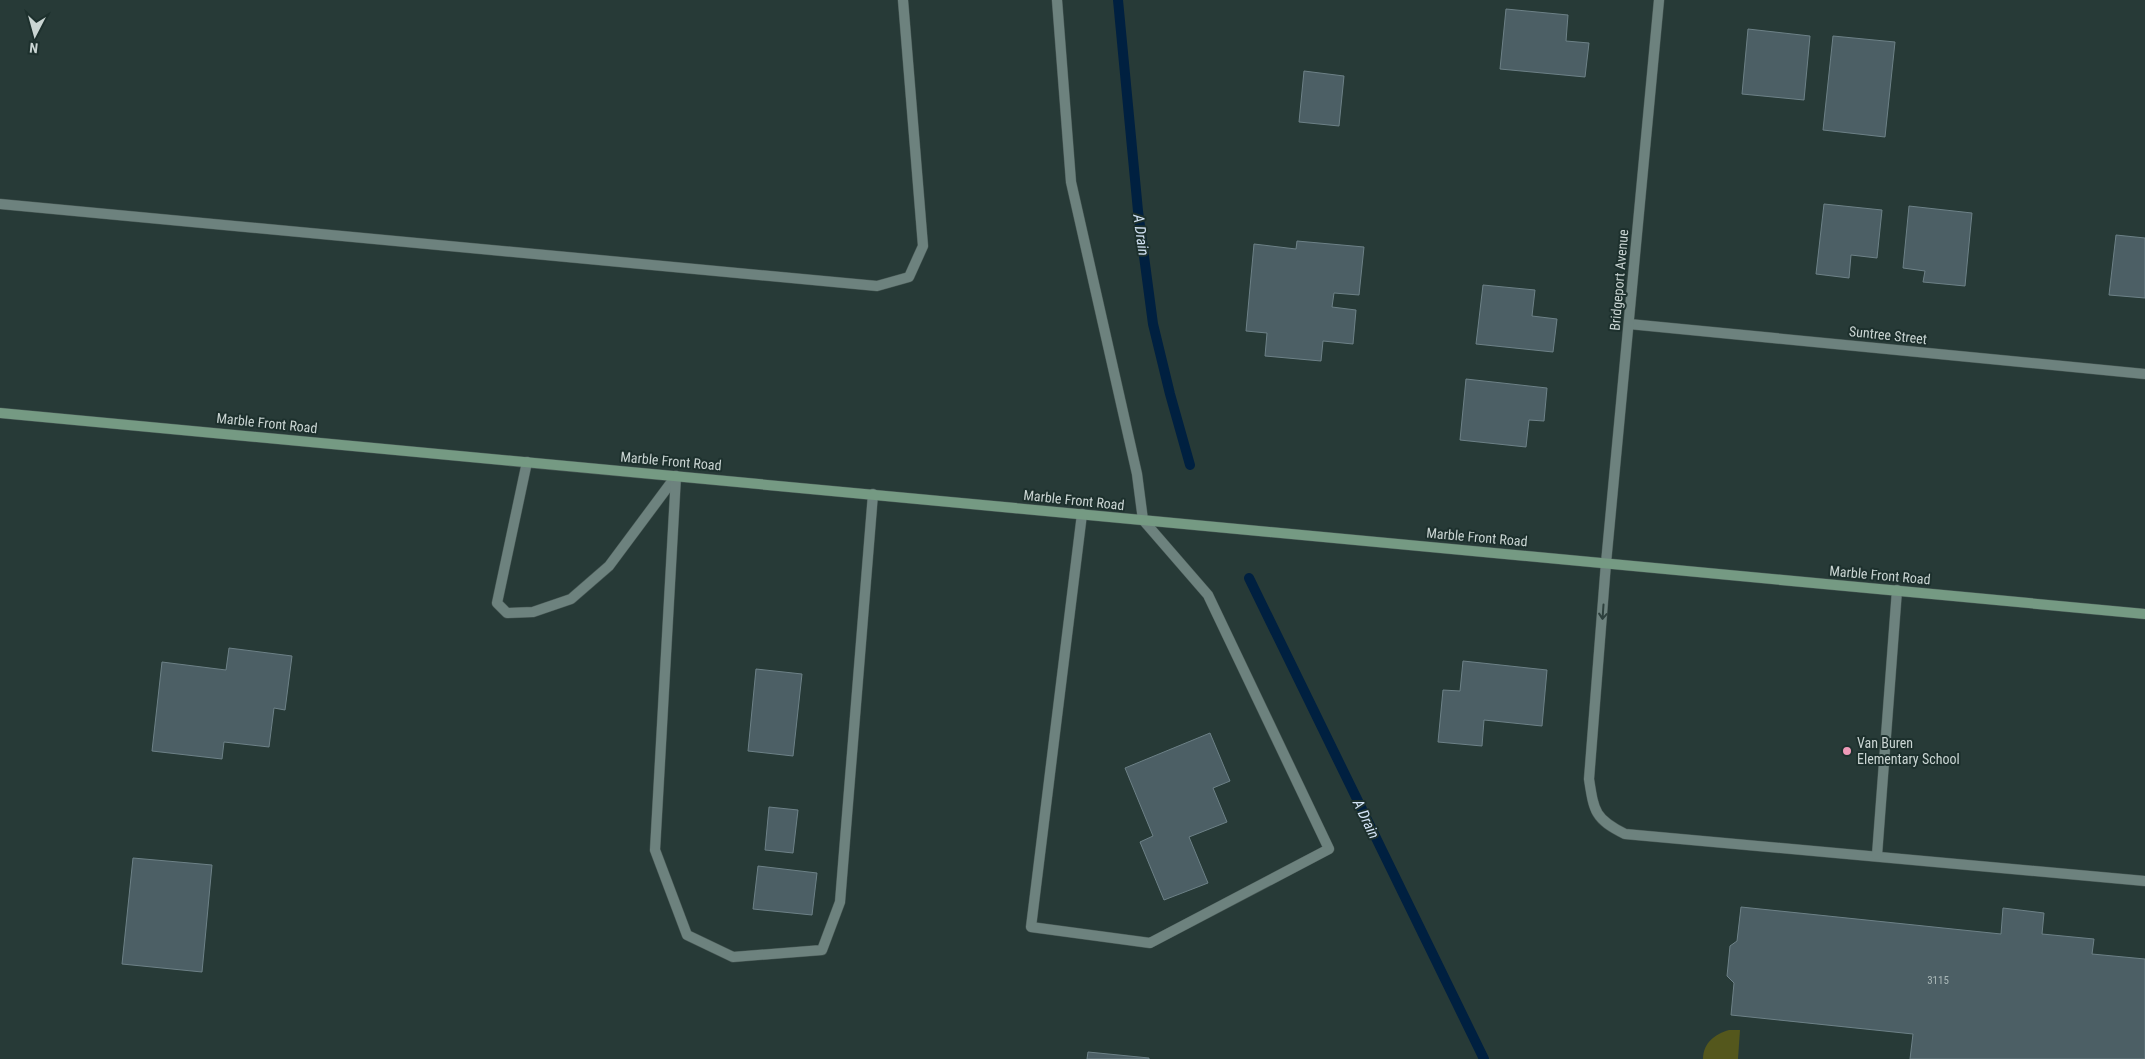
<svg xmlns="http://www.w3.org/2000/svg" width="2145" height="1059" font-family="'Roboto Condensed',sans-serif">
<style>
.green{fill:#54571c}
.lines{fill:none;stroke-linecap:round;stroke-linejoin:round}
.stream{stroke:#002040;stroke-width:10}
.building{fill:#4c5f65;stroke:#6d8187}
.lane-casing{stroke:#475754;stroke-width:11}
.street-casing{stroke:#475754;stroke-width:11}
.secondary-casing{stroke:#475754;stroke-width:11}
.lane{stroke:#6d827e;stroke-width:10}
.street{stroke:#6d827e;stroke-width:10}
.secondary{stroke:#759a83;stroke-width:10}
.oneway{stroke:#2d403d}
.poi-dot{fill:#ef9ab8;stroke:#1d302d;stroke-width:2}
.labels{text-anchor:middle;stroke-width:4;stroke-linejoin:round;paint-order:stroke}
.number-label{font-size:11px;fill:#aab8b8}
.street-label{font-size:14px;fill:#cad5d3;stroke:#1d302d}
.poi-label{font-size:14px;fill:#cad5d3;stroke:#1d302d;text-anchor:start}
.water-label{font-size:15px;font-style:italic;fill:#d3e3f5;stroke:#1d302d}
</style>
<rect width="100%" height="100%" fill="#273a37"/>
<path class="green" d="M1729 1030H1740L1738 1059H1703C1703 1043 1715 1034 1729 1030Z"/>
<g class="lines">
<g class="stream">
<polyline points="1118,0 1138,211 1153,324 1170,394 1190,465"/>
<polyline points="1249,578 1484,1059"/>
</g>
</g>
<g class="building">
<polygon points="1506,9 1568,15 1566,41 1589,43 1585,77 1500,69"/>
<polygon points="1748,29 1810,36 1804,100 1742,94"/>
<polygon points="1833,36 1895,42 1885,137 1823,130"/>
<polygon points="1304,71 1344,76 1339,126 1299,122"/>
<polygon points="1824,204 1882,210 1877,258 1851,255 1849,278 1816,274"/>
<polygon points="1909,206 1972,213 1965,286 1923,282 1925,271 1903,268"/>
<polygon points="2116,235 2145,238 2145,298 2109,295"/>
<polygon points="1297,241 1364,247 1359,295 1334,293 1332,307 1356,310 1353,344 1323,341 1321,361 1265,356 1267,333 1246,331 1254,244 1296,249"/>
<polygon points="1483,285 1535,290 1532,316 1557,319 1553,352 1476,344"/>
<polygon points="1466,379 1547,388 1544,421 1529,420 1526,447 1460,440"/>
<polygon points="229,648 292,656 285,710 274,708 269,747 224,742 222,759 152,751 162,662 226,670"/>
<polygon points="1463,661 1547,670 1542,726 1484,720 1482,746 1438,742 1443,690 1460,691"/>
<polygon points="756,669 802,674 793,756 748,751"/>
<polygon points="1210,733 1230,781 1213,788 1227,822 1189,837 1208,883 1164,900 1140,842 1153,836 1125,768"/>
<polygon points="769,807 798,810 793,853 765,850"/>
<polygon points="133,858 212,865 202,972 122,964"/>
<polygon points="758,866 817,873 812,915 753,909"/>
<polygon points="1741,907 2001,934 2003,908 2044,913 2042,934 2094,939 2092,954 2145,959 2145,1059 1910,1059 1913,1034 1731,1015 1734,983 1727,976 1730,946 1737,941"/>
<polygon points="1088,1052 1149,1058 1149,1059 1087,1059"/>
</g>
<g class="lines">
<defs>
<g id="lane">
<polyline points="1057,0 1071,182 1137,474 1143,520 1208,595 1329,849 1150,943 1031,927 1082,514"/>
<polyline points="0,204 877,286 909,277 923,246 903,0"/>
<polyline points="527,462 497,603 507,613 533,612 571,599 609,566 676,476"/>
<polyline points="676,476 655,850 687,935 733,957 822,950 840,902 873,494"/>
<path d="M1606 563 1589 779C1594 812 1595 819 1625 834L2145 881"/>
<polyline points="1877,855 1897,590"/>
</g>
<g id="street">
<polyline points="1629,324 2145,374"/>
<polyline points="1606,563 1659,0"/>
</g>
<polyline id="secondary" points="0,413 2145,614"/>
</defs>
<use href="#lane" class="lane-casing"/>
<use href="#street" class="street-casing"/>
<use href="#secondary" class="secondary-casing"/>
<use href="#lane" class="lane"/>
<use href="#street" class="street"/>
<use href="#secondary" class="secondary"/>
</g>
<defs><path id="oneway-shaft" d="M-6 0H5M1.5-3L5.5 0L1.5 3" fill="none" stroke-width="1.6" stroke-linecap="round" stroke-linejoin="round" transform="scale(1.25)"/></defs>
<use class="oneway" href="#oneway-shaft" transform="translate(1603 612) rotate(94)"/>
<circle class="poi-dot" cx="1847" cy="751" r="5"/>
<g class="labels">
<g class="number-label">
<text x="1938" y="984">3115</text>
</g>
<g class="street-label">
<text transform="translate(1619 280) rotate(-85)" y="5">Bridgeport Avenue</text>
<text transform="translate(1888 335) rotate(6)" y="5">Suntree Street</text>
<text transform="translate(267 423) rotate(6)" y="5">Marble Front Road</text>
<text transform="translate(671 461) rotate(5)" y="5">Marble Front Road</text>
<text transform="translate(1074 500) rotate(6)" y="5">Marble Front Road</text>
<text transform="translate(1477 537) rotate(5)" y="5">Marble Front Road</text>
<text transform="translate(1880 575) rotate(5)" y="5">Marble Front Road</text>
</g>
<g class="poi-label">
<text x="1857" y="748">Van Buren<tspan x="1857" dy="16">Elementary School</tspan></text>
</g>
<g class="water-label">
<text transform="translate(1141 235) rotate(82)" y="5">A Drain</text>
<text transform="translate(1366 819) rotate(64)" y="5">A Drain</text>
</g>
</g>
<g transform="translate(35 35) rotate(186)" stroke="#1d302d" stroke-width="4" paint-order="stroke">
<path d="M0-4L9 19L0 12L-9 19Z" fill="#cad5d3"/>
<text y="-8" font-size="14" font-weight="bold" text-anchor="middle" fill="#cad5d3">N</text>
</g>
</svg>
